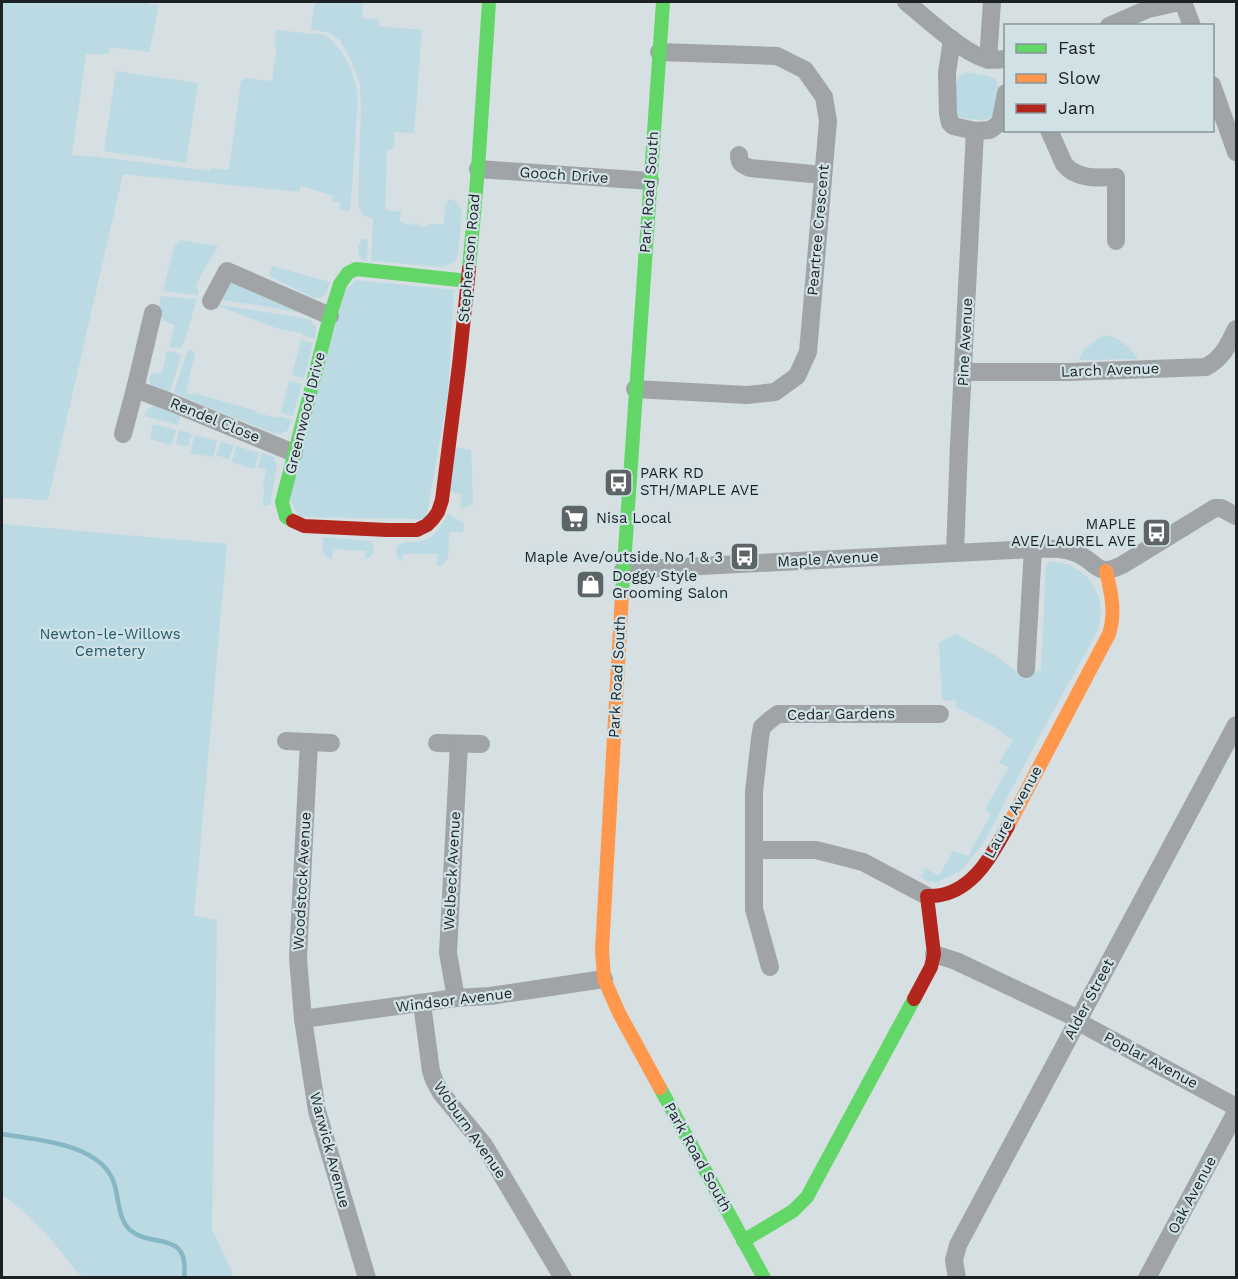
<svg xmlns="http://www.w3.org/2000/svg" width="1238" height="1279" font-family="'Work Sans',sans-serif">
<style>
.green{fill:#bbdae3}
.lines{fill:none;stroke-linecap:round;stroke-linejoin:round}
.stream{stroke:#86b7c5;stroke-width:4.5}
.street{stroke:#a1a4a6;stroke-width:18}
.fast{stroke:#63d668;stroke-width:14}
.slow{stroke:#ff974d;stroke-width:14}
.jam{stroke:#b3261e;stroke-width:14}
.labels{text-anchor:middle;stroke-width:4.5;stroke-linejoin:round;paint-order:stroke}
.street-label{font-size:15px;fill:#1c2224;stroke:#d1e2e7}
.poi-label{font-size:15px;fill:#1c2224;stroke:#d1e2e7;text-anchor:start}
.park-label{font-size:15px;fill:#245b6a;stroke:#d1e2e7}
</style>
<rect width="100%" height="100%" fill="#d6dfe2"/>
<g class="green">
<path d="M2 2H148V4L159 5 149 52 110 47 109 54H86L72 155 97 157V155L100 157 210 171 212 168 229 170 241 81 243 80 244 78 272 81 277 47 274 46 276 30 325 35C341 46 352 67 356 86 359 98 357 111 356 123 355 153 352 182 350 211L339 209 341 203 331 201 333 196 301 186 299 192 123 174 48 500 2 498Z"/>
<polygon points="315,2 363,2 362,18 379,19 379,26 422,30 414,133 395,132 393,149 387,150 385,210 401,212 400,221 404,222 404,224 414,225 414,223 417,223 417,226 427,227 428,224 444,224 446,202 448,202 448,199 455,201 462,210 458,254 455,262 443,267 371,261 373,219 363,215 358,205 361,107 360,86 358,78 350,58 340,40 330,33 311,29"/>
<polygon points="116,71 198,83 186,163 104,151"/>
<path d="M966 72 990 76 996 80 999 90 994 116C984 122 967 120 957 116 956 100 950 80 966 72Z"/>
<path d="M362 239H368L367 262C357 259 356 247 362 239Z"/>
<polygon points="181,240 218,246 196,284 196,287 199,290 198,295 163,291 174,247"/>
<polygon points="272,266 330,282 326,293 320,298 312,297 273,278 270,275"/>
<polygon points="356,280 454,290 448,394 426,519 299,517 288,495 345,292"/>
<polygon points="230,283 235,283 304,313 218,299"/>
<polygon points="161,296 197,299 184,343 180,348 169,347 175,325 164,321 158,310"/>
<polygon points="215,304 309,319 316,326 315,339 302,335 302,333 279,329 219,306 217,309 213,307"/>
<path d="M1103 336C1117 334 1131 348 1138 359L1079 360C1082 349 1093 342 1103 336Z"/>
<polygon points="301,340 313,343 304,378 292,375"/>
<polygon points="188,350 195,352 186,393 193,395 193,393 257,411 256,413 279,418 280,416 292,420 287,431 281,434 274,433 190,400 174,392"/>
<path d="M167 351 177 353 181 356 169 394 153 388C149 383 148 377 152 373L160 374 162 372Z"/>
<polygon points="289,381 302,384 293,416 281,413"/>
<polygon points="154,406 159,406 181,414 178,425 144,416 148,409"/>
<polygon points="153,424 176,430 171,445 150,439"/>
<polygon points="179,430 192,434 188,447 176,444"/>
<polygon points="195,435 217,441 213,457 190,453"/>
<polygon points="221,442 234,445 229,459 216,455"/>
<polygon points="236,446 259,453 254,469 232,462"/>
<polygon points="453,447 471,450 473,502 472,505 460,508 462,494 447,491"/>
<polygon points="262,453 273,457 277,465 270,505 266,506 262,504 264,499 263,498 265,492 263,492 265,486 263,485 266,470 258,467"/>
<path d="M448 513 464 524 463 532H449L448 558C445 563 443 565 437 566L438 554H403V562C397 557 396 555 396 548 404 539 408 544 418 542 435 539 441 527 448 513Z"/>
<path d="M2 524 227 544 194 916 217 920 212 1229 234 1277H83C72 1268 64 1255 55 1244 40 1226 21 1208 2 1195Z"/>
<path d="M323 537 371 541C375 548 375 557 365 559L366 551 333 549 332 560C321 555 322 548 323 537Z"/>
<path d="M1049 562C1074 561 1095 578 1100 602 1102 611 1100 621 1098 630L1040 735 984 842 963 869 938 882 926 881 921 877 925 868 939 876 953 851 968 856 991 814 985 809 1009 768 999 762 1013 741 1002 733 1000 730 956 707V701L953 700 946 701 942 698 939 643 955 634 995 655 1017 672 1041 671 1046 567Z"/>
</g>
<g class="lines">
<path class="stream" d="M2 1134C36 1140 101 1143 114 1183 119 1198 118 1219 130 1230 152 1249 190 1229 184 1278"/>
<g class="street">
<path d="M906 2C925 17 965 55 987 59 993 61 999 59 1006 59"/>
<polyline points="1183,2 1192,26"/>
<polyline points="1109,26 1148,9 1180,2"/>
<polyline points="952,39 947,73 948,114 950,123 953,126 975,131 990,130 1000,123 1006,93"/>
<polyline points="988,60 992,2"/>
<polyline points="1212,85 1236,152"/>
<path d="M1049 130 1064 164C1077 180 1098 178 1116 177V241"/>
<path d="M739 155C739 163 742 165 750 168L822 175"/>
<polyline points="478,169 650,181"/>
<polyline points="211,301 227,271 330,316"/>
<path d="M963 372H1069L1206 367C1223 358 1228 345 1236 329"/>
<polyline points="135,389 153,313"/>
<polyline points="635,389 747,395 775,392 797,376 808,352 828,121 824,97 805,70 777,56 659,52"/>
<polyline points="123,434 135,389 170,402 294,453"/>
<polyline points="955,553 959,445 975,131"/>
<path d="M623 570 1033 549C1048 549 1062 547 1076 553 1098 562 1095 578 1122 565L1215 508H1221L1236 516"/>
<polyline points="1026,669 1033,549"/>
<polyline points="286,741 331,743"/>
<polyline points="309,742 298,958 303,1019 317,1111 367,1278"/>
<polyline points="437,743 481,744"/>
<polyline points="754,850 754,792 760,738 762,727 770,720 778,714 940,714"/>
<polyline points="934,954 956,961 1070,1015 1086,1026 1236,1107"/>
<polyline points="770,967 754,909 754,850 816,850 863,862 927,896"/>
<polyline points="456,998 448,953 459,744"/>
<polyline points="422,1004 431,1071 434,1080 441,1093 484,1145 563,1278"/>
<polyline points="303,1019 456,998 490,996 604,979"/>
<polyline points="957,1278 954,1260 958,1245 1236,725"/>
<polyline points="1147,1278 1236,1112"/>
</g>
<g class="fast">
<polyline points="469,269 478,169 489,2"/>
<polyline points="293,521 286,517 282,502 330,316 340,284 348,273 356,269 468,281"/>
<polyline points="622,594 663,2"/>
<polyline points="660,1088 764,1278"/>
<polyline points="743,1241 793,1211 807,1197 914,999"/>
</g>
<g class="slow">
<polyline points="622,594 602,950 604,979 619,1013 660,1088"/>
<path d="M1008 826 1109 634C1116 612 1111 592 1106 571"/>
</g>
<g class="jam">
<polyline points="293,521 304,526 387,530 417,530 427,525 433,519 438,512 442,500 459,365 469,269"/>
<path d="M914 999 931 967 934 954 927 896C932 896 937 896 941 895 975 888 993 853 1008 826"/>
</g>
</g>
<defs>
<symbol id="bus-square" viewBox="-11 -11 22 22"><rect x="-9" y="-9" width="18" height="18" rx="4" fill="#5d6466" stroke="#d1e2e7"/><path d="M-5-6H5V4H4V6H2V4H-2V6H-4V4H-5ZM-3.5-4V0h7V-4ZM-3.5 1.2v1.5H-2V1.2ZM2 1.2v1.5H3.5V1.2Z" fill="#fff"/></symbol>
<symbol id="supermarket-square" viewBox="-11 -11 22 22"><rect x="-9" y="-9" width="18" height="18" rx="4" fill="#5d6466" stroke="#d1e2e7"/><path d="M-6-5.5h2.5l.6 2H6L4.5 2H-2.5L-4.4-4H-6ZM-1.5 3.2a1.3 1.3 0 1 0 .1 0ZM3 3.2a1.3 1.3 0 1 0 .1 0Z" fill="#fff"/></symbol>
<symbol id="shop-square" viewBox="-11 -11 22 22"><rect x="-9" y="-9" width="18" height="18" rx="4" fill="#5d6466" stroke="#d1e2e7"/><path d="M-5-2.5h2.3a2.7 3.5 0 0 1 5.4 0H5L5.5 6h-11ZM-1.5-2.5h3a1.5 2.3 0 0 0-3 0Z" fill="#fff"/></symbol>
</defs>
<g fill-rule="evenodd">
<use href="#bus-square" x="602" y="466" width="33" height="33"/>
<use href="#supermarket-square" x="558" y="502" width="33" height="33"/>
<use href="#bus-square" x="1140" y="516" width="33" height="33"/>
<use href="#bus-square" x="728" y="540" width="33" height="33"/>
<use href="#shop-square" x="574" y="568" width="33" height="33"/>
</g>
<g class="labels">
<g class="street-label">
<text transform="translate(564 175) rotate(4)" y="5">Gooch Drive</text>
<text transform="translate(649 192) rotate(-86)" y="5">Park Road South</text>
<text transform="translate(818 230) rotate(-85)" y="5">Peartree Crescent</text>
<text transform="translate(469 258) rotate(-85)" y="5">Stephenson Road</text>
<text transform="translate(965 342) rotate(-87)" y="5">Pine Avenue</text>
<text transform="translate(1110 370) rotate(-2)" y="5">Larch Avenue</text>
<text transform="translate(305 413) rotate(-76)" y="5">Greenwood Drive</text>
<text transform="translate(215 420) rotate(22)" y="5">Rendel Close</text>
<text transform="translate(828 559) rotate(-3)" y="5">Maple Avenue</text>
<text transform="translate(617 677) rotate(-87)" y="5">Park Road South</text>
<text transform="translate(841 714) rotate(-1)" y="5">Cedar Gardens</text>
<text transform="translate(1013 812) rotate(-61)" y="5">Laurel Avenue</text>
<text transform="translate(452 871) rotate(-87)" y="5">Welbeck Avenue</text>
<text transform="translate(302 881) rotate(-87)" y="5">Woodstock Avenue</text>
<text transform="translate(1089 999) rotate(-62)" y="5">Alder Street</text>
<text transform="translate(454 1000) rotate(-7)" y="5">Windsor Avenue</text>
<text transform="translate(1151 1060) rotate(28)" y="5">Poplar Avenue</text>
<text transform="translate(470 1130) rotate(55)" y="5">Woburn Avenue</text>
<text transform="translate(330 1150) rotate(75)" y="5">Warwick Avenue</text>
<text transform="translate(698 1157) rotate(61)" y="5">Park Road South</text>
<text transform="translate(1192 1195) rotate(-62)" y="5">Oak Avenue</text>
</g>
<g class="poi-label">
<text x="640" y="478">PARK RD<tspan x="640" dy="17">STH/MAPLE AVE</tspan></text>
<text x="596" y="523">Nisa Local</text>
<text x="1136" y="529" text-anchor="end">MAPLE<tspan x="1136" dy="17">AVE/LAUREL AVE</tspan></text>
<text x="723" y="562" text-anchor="end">Maple Ave/outside No 1 &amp; 3</text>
<text x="612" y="581">Doggy Style<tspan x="612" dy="17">Grooming Salon</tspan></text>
</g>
<g class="park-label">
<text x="110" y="639">Newton-le-Willows<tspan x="110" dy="17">Cemetery</tspan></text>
</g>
</g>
<rect width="1238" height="1279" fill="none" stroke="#1c2224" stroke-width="6"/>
<rect x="1004" y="24" width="210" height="108" fill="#d1e2e7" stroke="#899599" stroke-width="1.5"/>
<rect x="1016" y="44" width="30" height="9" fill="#63d668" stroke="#899599" stroke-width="1.5"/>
<text x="1058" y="54" font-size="18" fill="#1c2224">Fast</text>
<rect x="1016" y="74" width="30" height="9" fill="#ff974d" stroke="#899599" stroke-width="1.5"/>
<text x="1058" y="84" font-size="18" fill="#1c2224">Slow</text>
<rect x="1016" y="104" width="30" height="9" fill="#b3261e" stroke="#899599" stroke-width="1.5"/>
<text x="1058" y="114" font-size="18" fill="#1c2224">Jam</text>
</svg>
